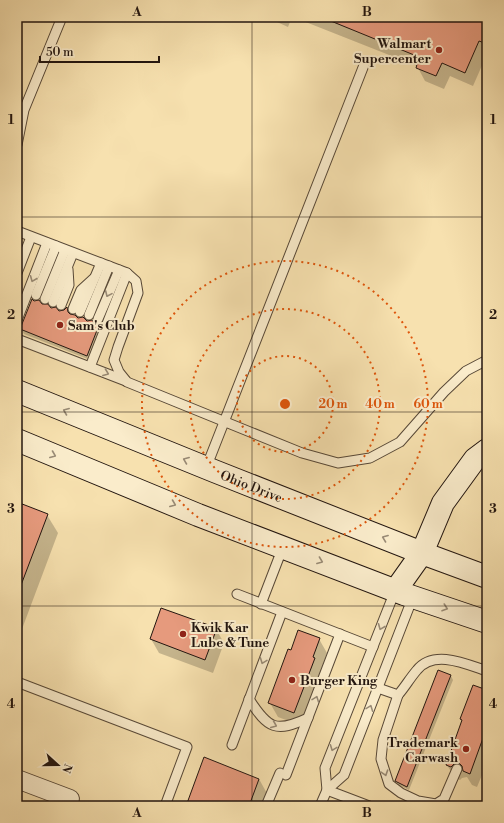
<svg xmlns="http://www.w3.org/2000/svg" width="504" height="823" font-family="'Libre Bodoni',serif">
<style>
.shadow{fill:#0003}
.building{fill:#e69a7d;stroke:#22150f}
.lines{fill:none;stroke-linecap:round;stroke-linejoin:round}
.service-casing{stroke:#574837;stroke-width:11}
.minor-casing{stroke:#574837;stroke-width:20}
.secondary-casing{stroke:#22150f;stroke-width:24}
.service{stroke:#faeccb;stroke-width:9}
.minor{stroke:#faeccb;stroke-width:18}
.secondary{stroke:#faeccb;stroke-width:22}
.oneway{stroke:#998b76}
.grid{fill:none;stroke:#22150f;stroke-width:1;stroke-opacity:0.55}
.ring{fill:none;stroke:#de560c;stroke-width:2;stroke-dasharray:2 4}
.poi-dot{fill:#8f2418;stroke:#faeccb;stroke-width:1.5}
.labels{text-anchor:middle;stroke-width:4;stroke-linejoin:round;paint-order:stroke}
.poi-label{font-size:13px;font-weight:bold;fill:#22150f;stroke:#faeccb;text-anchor:start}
.street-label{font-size:13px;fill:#22150f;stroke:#faeccb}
.centre{fill:#de560c;stroke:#faeccb;stroke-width:2}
.ring-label{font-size:12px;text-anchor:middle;font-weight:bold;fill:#de560c;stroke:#faeccb;stroke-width:4;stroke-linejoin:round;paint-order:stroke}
.neatline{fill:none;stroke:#22150f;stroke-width:1.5}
.grid-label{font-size:13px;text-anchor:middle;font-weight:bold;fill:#22150f}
</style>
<rect width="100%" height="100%" fill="#f7e1af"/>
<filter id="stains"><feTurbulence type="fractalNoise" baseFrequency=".005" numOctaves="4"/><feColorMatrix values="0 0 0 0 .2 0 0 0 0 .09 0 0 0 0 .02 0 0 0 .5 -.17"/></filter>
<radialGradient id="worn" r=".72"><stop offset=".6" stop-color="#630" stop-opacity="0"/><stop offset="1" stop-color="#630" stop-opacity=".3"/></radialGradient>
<g class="shadow">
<polygon points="266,17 292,17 288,27"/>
<polygon points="293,17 487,17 487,54 473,86 450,76 444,89 425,81 417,66"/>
<polygon points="42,305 59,312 65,311 67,309 70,315 98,326 101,330 90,360 24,334 21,329"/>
<polygon points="17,503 47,515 58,533 22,629 17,627"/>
<polygon points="162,609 216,629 224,643 213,673 159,653 151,639"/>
<polygon points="319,639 327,653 321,670 322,673 302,726 278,717 270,703"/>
<polygon points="451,676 453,680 409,790 399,785 396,781"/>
<polygon points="487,691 487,763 477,787 472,785 467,777 462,778 460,780 455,778 447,765 463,722 461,719"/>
<polygon points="259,779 269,797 266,806 187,806"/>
<polygon points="101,802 112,806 100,806"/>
</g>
<g class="building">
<polygon points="321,17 487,17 487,44 479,41 465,73 442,63 436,76 416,68 419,57"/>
<polygon points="32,299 34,301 39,300 42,304 48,304 51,308 56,307 59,311 64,310 67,307 68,312 70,314 75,315 78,318 83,317 87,321 92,320 95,324 99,325 87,356 20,329"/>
<polygon points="17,502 48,514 18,593 17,593"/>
<polygon points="161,608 217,628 205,660 150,639"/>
<polygon points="298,630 320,638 313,657 315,658 294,713 268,703 288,649 291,650"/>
<polygon points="438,670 451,675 407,787 395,781"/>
<polygon points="473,685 487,690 487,727 470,774 463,771 462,766 459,763 454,764 451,767 446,765 462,720 460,719"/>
<polygon points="204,757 259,779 249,806 186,806"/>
</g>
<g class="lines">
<defs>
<g id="service">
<polyline points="17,145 24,110 62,17"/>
<polyline points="17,231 127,273 136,281 138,293 118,347 114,360 119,372 127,382 302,453 338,463 370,458 400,442 444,392 466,371 487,360"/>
<polyline points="17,273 31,237"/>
<polyline points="36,295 56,246"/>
<polyline points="45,299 65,250"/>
<polyline points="53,302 73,253"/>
<polyline points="61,305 69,285 68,269"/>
<polyline points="73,309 81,290 93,279"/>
<polyline points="80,312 101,263"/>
<polyline points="89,315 109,266"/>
<polyline points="98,319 119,270"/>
<polyline points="17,320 47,243"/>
<polyline points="17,339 126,381"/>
<polyline points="90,367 127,273"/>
<polyline points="206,468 364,65"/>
<polyline points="237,594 373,647"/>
<polyline points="261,604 283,547"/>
<polyline points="17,682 187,747 165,806"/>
<path d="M378 688 398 695C405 687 410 678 417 670 434 649 466 664 487 671"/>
<polyline points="398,695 383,740 381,759 389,784 401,793 418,801 436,804 444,799 457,769"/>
<path d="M249 699C268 729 276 733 308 718"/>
<polyline points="232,745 282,612"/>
<polyline points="286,775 340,634"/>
<polyline points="327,790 344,775 413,597"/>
<polyline points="327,790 369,806"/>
<polyline points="266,806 280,773"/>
<polyline points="320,806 327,790 325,768 395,591"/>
</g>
<polyline id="minor" points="17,779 70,799 68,806"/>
<g id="secondary">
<path id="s1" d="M17 391 214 471 422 553 487 577"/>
<polyline points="17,440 198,515 404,594 487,622"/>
<polyline points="395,591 422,553 443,503 475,459 487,450"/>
</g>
</defs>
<use href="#service" class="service-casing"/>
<use href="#minor" class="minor-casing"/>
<use href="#secondary" class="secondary-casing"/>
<use href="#service" class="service"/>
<use href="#minor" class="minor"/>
<use href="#secondary" class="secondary"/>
</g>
<defs><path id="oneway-chevron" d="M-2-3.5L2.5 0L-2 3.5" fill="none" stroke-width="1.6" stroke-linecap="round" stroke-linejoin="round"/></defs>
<g class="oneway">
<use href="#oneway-chevron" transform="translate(33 279) rotate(112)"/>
<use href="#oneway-chevron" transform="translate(108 294) rotate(114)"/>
<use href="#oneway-chevron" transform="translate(106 373) rotate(21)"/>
<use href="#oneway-chevron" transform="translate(66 411) rotate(-158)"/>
<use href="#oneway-chevron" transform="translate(53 455) rotate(22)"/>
<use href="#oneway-chevron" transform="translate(186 460) rotate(-158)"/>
<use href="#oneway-chevron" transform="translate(173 504) rotate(22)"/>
<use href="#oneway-chevron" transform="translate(385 538) rotate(-159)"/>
<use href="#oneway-chevron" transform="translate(320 561) rotate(21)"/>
<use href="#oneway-chevron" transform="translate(445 608) rotate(19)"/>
<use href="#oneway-chevron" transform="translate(381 627) rotate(112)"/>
<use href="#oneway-chevron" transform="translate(263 661) rotate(111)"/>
<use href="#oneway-chevron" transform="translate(316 699) rotate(-69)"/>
<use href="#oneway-chevron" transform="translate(370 708) rotate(-69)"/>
<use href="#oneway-chevron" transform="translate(274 725) rotate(23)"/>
<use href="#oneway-chevron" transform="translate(333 748) rotate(111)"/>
<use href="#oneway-chevron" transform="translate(385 773) rotate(72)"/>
</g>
<path class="grid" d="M252 17V806M17 217H487M17 412H487M17 606H487"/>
<g class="ring">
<circle cx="285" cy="404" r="48"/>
<circle cx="285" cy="404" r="95"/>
<circle cx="285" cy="404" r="143"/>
</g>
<g class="poi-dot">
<circle cx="439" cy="50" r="4"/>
<circle cx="60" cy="325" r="4"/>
<circle cx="183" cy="634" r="4"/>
<circle cx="292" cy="680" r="4"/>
<circle cx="466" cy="749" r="4"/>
</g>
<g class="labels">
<g class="poi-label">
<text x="431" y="48" text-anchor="end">Walmart<tspan x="431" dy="15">Supercenter</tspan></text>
<text x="68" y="330">Sam's Club</text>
<text x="191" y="632">Kwik Kar<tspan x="191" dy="15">Lube &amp; Tune</tspan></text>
<text x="300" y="685">Burger King</text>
<text x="458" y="747" text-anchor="end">Trademark<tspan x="458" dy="15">Carwash</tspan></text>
</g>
<g class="street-label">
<text dy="5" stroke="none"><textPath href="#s1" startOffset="253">Ohio Drive</textPath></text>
</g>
</g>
<circle cx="285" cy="404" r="6" class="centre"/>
<g class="ring-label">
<text x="333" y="408">20 m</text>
<text x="380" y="408">40 m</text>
<text x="428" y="408">60 m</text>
</g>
<rect width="504" height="823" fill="none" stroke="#f7e1af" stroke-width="44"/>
<g transform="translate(58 765) rotate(111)" stroke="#faeccb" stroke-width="3" paint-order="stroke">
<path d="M0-3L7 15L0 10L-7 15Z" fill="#22150f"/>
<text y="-6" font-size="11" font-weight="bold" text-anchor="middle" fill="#22150f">N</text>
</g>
<path d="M40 56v6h119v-6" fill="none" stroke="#22150f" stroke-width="2"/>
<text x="46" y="56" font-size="12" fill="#22150f" stroke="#faeccb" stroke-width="3" paint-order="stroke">50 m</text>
<rect x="22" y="22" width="460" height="779" class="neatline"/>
<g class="grid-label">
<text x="137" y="16">A</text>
<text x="367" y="16">B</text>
<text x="11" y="124">1</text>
<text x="493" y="124">1</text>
<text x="11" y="319">2</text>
<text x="493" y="319">2</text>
<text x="11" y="513">3</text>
<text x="493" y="513">3</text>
<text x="11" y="708">4</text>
<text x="493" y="708">4</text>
<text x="137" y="817">A</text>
<text x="367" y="817">B</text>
</g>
<rect width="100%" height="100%" filter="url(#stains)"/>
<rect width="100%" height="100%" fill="url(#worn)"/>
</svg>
